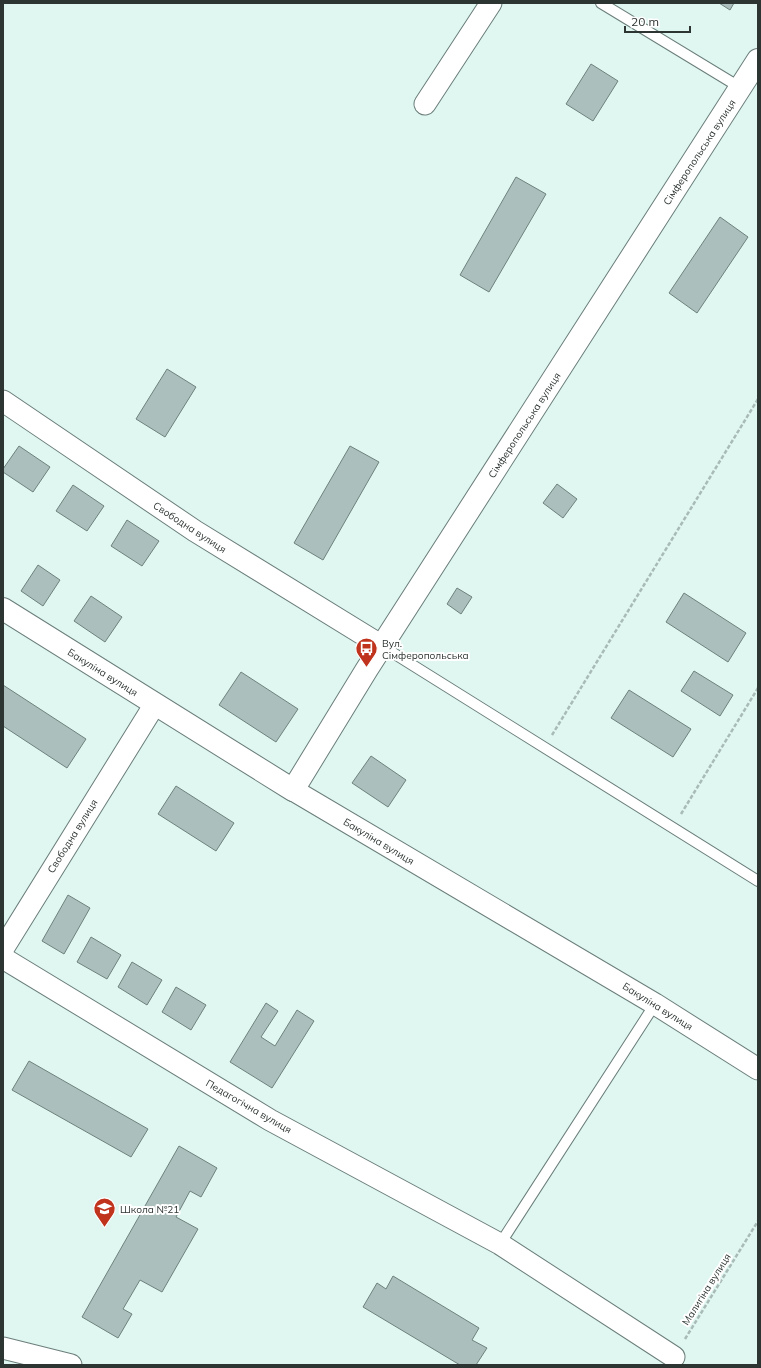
<svg xmlns="http://www.w3.org/2000/svg" width="761" height="1368" font-family="Mulish,sans-serif">
<style>
.building{fill:#abc0bc;stroke:#6e817d}
.lines{fill:none;stroke-linecap:round;stroke-linejoin:round}
.lane-casing{stroke:#6a7e7a;stroke-width:12}
.street-casing{stroke:#6a7e7a;stroke-width:23}
.secondary-casing{stroke:#6a7e7a;stroke-width:24}
.path{stroke:#a9bbb7;stroke-width:2.5;stroke-dasharray:4 2;stroke-linecap:butt}
.lane{stroke:#fff;stroke-width:10}
.street{stroke:#fff;stroke-width:21}
.secondary{stroke:#fff;stroke-width:22}
.labels{text-anchor:middle;stroke-width:4;stroke-linejoin:round;paint-order:stroke}
.street-label{font-size:10px;fill:#2d3533;stroke:#fff}
.poi-label{font-size:10px;fill:#2d3533;stroke:#fff;text-anchor:start}
</style>
<rect width="100%" height="100%" fill="#e0f6f1"/>
<g class="building">
<polygon points="719,3 734,3 730,10"/>
<polygon points="591,64 618,81 593,121 566,104"/>
<polygon points="516,177 546,194 489,292 460,275"/>
<polygon points="720,217 748,237 697,313 669,293"/>
<polygon points="167,369 196,387 165,437 136,419"/>
<polygon points="19,446 50,467 33,492 3,472 3,469"/>
<polygon points="350,446 379,462 323,560 294,543"/>
<polygon points="557,484 577,499 563,518 543,503"/>
<polygon points="73,485 104,506 87,531 56,511"/>
<polygon points="127,520 159,541 142,566 111,546"/>
<polygon points="38,565 60,580 43,606 21,591"/>
<polygon points="457,588 472,597 461,614 447,604"/>
<polygon points="684,593 746,633 728,662 666,622"/>
<polygon points="91,596 122,617 105,642 74,621"/>
<polygon points="694,671 733,695 720,716 681,691"/>
<polygon points="241,672 298,709 276,742 219,705"/>
<polygon points="3,685 86,739 67,768 3,726"/>
<polygon points="629,690 691,729 673,757 611,718"/>
<polygon points="371,756 406,780 388,807 352,783"/>
<polygon points="176,786 234,823 216,851 158,814"/>
<polygon points="68,895 90,908 64,954 42,941"/>
<polygon points="91,937 121,955 107,979 77,962"/>
<polygon points="132,962 162,980 147,1005 118,987"/>
<polygon points="176,987 206,1005 191,1030 162,1012"/>
<polygon points="266,1003 278,1011 261,1037 275,1046 297,1010 314,1021 272,1088 230,1062"/>
<polygon points="29,1061 148,1129 131,1157 12,1090"/>
<polygon points="179,1146 217,1168 201,1197 190,1191 176,1217 198,1229 162,1292 140,1280 123,1309 132,1314 118,1338 82,1317"/>
<polygon points="393,1276 479,1328 472,1340 487,1348 476,1365 460,1365 363,1307 377,1283 386,1289"/>
</g>
<g class="lines">
<defs>
<g id="lane">
<polyline points="601,3 741,88"/>
<polyline points="382,646 758,881"/>
<polyline points="500,1244 655,1004"/>
</g>
<g id="street">
<polyline points="425,104 491,3"/>
<polyline points="3,401 195,531 382,646"/>
<polyline points="293,790 655,1004 758,1069"/>
<polyline points="3,949 155,704"/>
<polyline points="3,958 270,1120 500,1244 674,1357"/>
<polyline points="3,1348 71,1365"/>
</g>
<polyline id="secondary" points="3,609 293,790 367,669 758,60"/>
</defs>
<use href="#lane" class="lane-casing"/>
<use href="#street" class="street-casing"/>
<use href="#secondary" class="secondary-casing"/>
<g class="path">
<polyline points="552,735 758,399"/>
<polyline points="681,814 758,688"/>
<polyline points="685,1339 758,1221"/>
</g>
<use href="#lane" class="lane"/>
<use href="#street" class="street"/>
<use href="#secondary" class="secondary"/>
</g>
<defs>
<symbol id="bus-pin" viewBox="-11 -11 22 30"><path d="M0 17L-7.5 6A9.5 9.5 0 1 1 7.5 6Z" fill="#c0341e" stroke="#fff"/><path d="M-5-6H5V4H4V6H2V4H-2V6H-4V4H-5ZM-3.5-4V0h7V-4ZM-3.5 1.2v1.5H-2V1.2ZM2 1.2v1.5H3.5V1.2Z" fill="#fff"/></symbol>
<symbol id="school-pin" viewBox="-11 -11 22 30"><path d="M0 17L-7.5 6A9.5 9.5 0 1 1 7.5 6Z" fill="#c0341e" stroke="#fff"/><path d="M0-5L7-2L0 1L-7-2ZM-4 1L0 2.5L4 1V4Q0 6-4 4Z" fill="#fff"/></symbol>
</defs>
<g fill-rule="evenodd">
<use href="#bus-pin" x="354" y="636" width="25" height="34"/>
<use href="#school-pin" x="92" y="1196" width="25" height="34"/>
</g>
<g class="labels">
<g class="street-label">
<text transform="translate(699 152) rotate(-57)" y="4">Сімферопольська вулиця</text>
<text transform="translate(524 425) rotate(-57)" y="4">Сімферопольська вулиця</text>
<text transform="translate(190 527) rotate(33)" y="4">Свободна вулиця</text>
<text transform="translate(103 672) rotate(32)" y="4">Бакуліна вулиця</text>
<text transform="translate(72 836) rotate(-58)" y="4">Свободна вулиця</text>
<text transform="translate(379 841) rotate(31)" y="4">Бакуліна вулиця</text>
<text transform="translate(658 1006) rotate(32)" y="4">Бакуліна вулиця</text>
<text transform="translate(249 1106) rotate(30)" y="4">Педагогічна вулиця</text>
<text transform="translate(706 1289) rotate(-58)" y="4">Малигіна вулиця</text>
</g>
<g class="poi-label">
<text x="382" y="647">Вул.<tspan x="382" dy="12">Сімферопольська</tspan></text>
<text x="120" y="1213">Школа №21</text>
</g>
</g>
<rect width="761" height="1368" fill="none" stroke="#2d3533" stroke-width="8"/>
<path d="M625 26v6h65v-6" fill="none" stroke="#2d3533" stroke-width="2"/>
<text x="631" y="26" font-size="12" fill="#2d3533" stroke="#ffffff" stroke-width="3" paint-order="stroke">20 m</text>
</svg>
